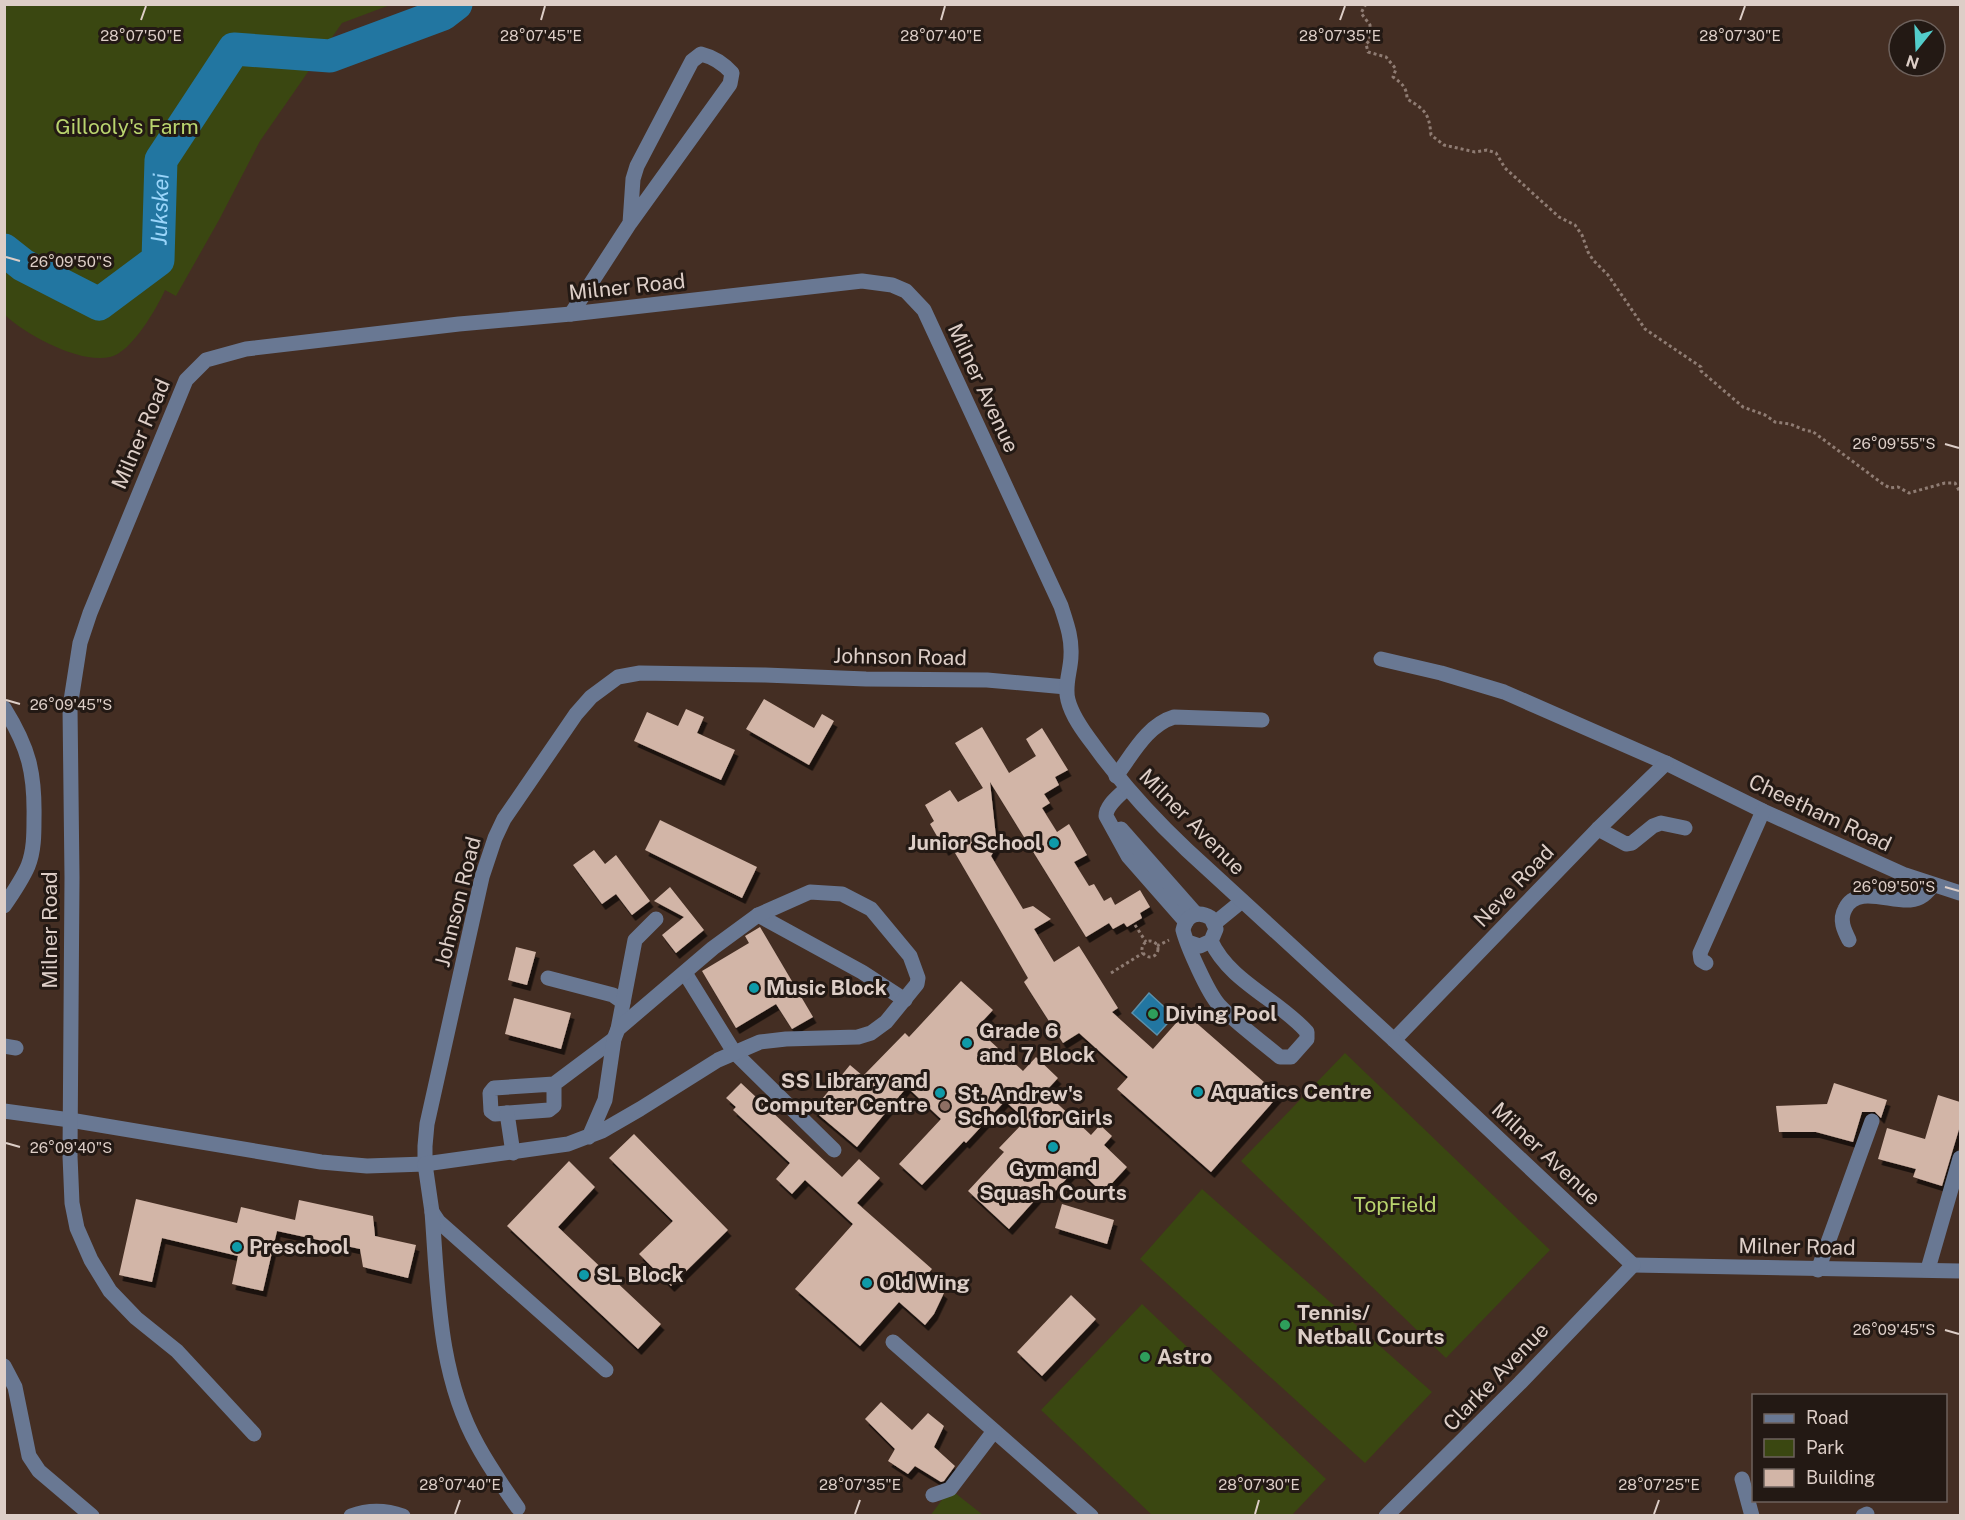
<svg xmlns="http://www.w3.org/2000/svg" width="1965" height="1520" font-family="'Public Sans',sans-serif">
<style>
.green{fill:#3a4711}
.water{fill:#2276a1;stroke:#5a90ac;stroke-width:1.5}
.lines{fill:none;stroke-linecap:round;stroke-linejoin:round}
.river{stroke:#2276a1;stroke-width:33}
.building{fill:#d2b5a7;filter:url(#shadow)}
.path{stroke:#8f7c73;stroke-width:3;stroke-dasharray:3 3;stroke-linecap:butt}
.minor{stroke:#697893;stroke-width:15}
.ticks{fill:none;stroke:#ddcec7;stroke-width:2}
.culture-dot{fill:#0f9aa8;stroke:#231914;stroke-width:2}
.leisure-dot{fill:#2e9e5b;stroke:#231914;stroke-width:2}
.education-dot{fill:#8d6e63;stroke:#231914;stroke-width:2}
.labels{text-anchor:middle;stroke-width:6;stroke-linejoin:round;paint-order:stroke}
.park-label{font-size:21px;fill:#b9d46e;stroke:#231914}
.street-label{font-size:21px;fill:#ddcec7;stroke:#231914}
.poi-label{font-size:21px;font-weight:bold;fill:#ddcec7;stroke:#231914;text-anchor:start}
.water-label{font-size:22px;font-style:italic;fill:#9ad5fa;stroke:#231914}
.ticks-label{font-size:15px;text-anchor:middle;fill:#ddcec7;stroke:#231914;stroke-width:6;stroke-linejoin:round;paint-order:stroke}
</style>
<defs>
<filter id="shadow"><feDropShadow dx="3.5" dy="6" stdDeviation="0" flood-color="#0009"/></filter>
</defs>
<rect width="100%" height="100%" fill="#442e23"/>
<g class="green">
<path d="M4 5 5 4 390 5 342 23 260 141 219 220 176 296 165 290C157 308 131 353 110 357 80 364 26 335 5 315Z"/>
<polygon points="1345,1053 1550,1250 1446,1358 1241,1161"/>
<polygon points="1202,1189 1432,1392 1365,1463 1140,1259"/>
<polygon points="1142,1304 1326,1479 1292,1515 1152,1515 1041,1410"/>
<polygon points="950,1489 983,1515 930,1516"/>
</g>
<polygon class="water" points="1149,993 1174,1016 1157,1035 1132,1013"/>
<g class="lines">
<path class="river" id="s1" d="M4 250 23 265 99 304 158 260 161 160 234 49 330 56 443 14 456 4"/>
</g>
<g class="building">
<polygon points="764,699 814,728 822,714 834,721 809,765 746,729"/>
<polygon points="686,709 704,717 697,733 735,750 721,780 634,741 647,712 678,726"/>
<polygon points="982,727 1009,773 1036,756 1026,739 1042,728 1068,770 1055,777 1059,785 1044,794 1050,803 1042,808 1057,832 1069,824 1087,855 1074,862 1089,886 1094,884 1104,901 1111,897 1115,905 1140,890 1150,907 1140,913 1142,918 1127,927 1124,923 1113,929 1109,923 1086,937 990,782 997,846 991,856 1023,909 1033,906 1051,919 1034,929 1054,962 1079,946 1118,1008 1112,1012 1153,1049 1185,1013 1279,1095 1211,1172 1117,1089 1128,1077 1079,1033 1063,1043 1024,982 1028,978 951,846 945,850 930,824 934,821 925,805 950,790 958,802 983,788 955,743"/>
<polygon points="660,820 757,867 742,898 645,850"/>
<polygon points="594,850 605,864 616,855 650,901 632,915 616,894 602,904 573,865"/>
<polygon points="670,887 704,930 676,953 662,935 684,917 654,901"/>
<polygon points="760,927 813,1017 792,1029 776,1004 736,1028 702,971 749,943 745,936"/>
<polygon points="516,947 536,952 527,985 508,980"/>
<polygon points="961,981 993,1010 976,1028 1023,1071 1036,1057 1058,1078 1045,1092 1091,1135 1100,1125 1112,1136 1104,1145 1127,1167 1103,1193 1076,1168 1051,1196 1044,1190 1009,1229 968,1191 1004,1152 999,1148 1026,1120 1005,1101 966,1143 964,1141 922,1185 899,1164 941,1119 907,1087 857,1147 813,1110 850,1065 863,1076 905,1033 909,1037"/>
<polygon points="514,998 571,1013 561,1049 505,1034"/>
<polygon points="741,1083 842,1177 859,1159 880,1178 857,1203 932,1269 925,1277 944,1293 934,1314 925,1325 899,1302 860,1346 795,1289 853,1224 805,1180 792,1194 776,1179 790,1163 733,1110 736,1107 726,1098"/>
<polygon points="1834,1083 1887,1100 1881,1118 1875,1112 1862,1112 1853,1142 1816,1132 1779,1132 1776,1106 1827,1104"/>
<polygon points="1938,1095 1960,1102 1960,1126 1942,1186 1913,1177 1916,1169 1878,1159 1887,1128 1925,1139"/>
<polygon points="634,1134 728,1230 671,1286 639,1254 673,1221 609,1158"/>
<polygon points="569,1161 595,1187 558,1227 661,1324 638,1349 507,1226"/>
<polygon points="136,1199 237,1223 241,1207 295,1220 299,1200 373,1216 375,1236 416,1245 408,1278 363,1267 360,1249 277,1231 263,1291 232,1284 238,1256 162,1238 152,1282 119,1275"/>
<polygon points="1062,1204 1114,1220 1107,1244 1055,1228"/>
<polygon points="1071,1295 1096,1319 1042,1376 1017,1352"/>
<polygon points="881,1402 912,1430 928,1413 944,1426 934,1447 955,1466 944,1481 941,1482 915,1466 908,1474 888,1461 895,1449 865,1419"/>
</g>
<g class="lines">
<g class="path">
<path d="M1366 4 1361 13 1370 25V40L1366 44 1368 52 1386 57 1396 69 1393 77C1402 83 1407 88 1407 99 1426 110 1429 114 1431 135L1444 145 1475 152 1487 150 1496 153 1505 168 1559 217 1575 225 1582 235 1588 252 1593 260 1608 275 1645 329 1701 367V371L1743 407 1765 415 1775 422 1790 424 1807 431H1812L1883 484 1890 488 1898 487 1909 493 1945 483H1955L1960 492"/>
<polyline points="1135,925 1146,942"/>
<circle cx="1150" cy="949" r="8"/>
<polyline points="1157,946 1169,940"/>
<polyline points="1111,973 1143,953"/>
</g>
<g class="minor">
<path d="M571 314 630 223 730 84 732 73C723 63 713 57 701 54L692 61 637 166 633 179 630 223"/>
<polyline points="1381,659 1441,673 1504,692 1666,763 1763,811 1905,875 1960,893"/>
<path d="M4 708C29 748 35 773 34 819 34 834 34 851 28 866 22 880 13 893 4 906"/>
<path d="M1116 776C1132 755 1147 725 1174 717L1262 720"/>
<path d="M1127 788C1119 796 1106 805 1106 816L1128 856 1186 922"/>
<polyline points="1121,829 1196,914"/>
<polyline points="1598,829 1626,844 1632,843 1653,826 1661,823 1685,828"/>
<polyline points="758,915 862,972 905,1000"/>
<polyline points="1215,923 1242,901"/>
<path d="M1849 940C1844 930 1839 920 1845 909 1856 885 1890 902 1910 900 1921 899 1927 893 1933 885"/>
<path d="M1188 942 1200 946 1211 941 1216 929 1211 918C1198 910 1186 915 1183 930 1187 946 1208 993 1219 1005 1237 1024 1260 1040 1280 1057H1291L1307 1039V1032C1279 1000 1229 981 1211 941"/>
<polyline points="1706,963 1701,960 1700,953 1763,811"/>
<polyline points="685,973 734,1052 834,1150"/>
<polyline points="548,978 613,995 623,1002"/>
<polyline points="618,1029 635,940 656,919"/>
<polyline points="1394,1040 1598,829 1666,763"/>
<polyline points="4,1046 16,1048"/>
<polyline points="554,1084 554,1106 549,1110 495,1114 491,1111 490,1093 494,1088 554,1084 614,1039"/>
<polyline points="4,1111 70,1120 321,1162 367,1166 425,1164 425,1146 427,1124 482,877 495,838 504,819 576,714 591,697 618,677 640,673 765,675 866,679 987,680 1066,687"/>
<polyline points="507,1113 513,1153"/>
<polyline points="589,1137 605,1100 614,1039 618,1029 713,948 758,915 810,892 842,894 871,909 910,956 918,978 917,984 886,1022 871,1033 858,1037 786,1039 760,1042 718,1060 640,1109 602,1131 568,1144 425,1164 432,1212 438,1221 606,1370"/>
<path d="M432 1212C438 1290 438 1375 478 1446 490 1468 504 1488 518 1508"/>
<polyline points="1633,1265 1960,1271"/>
<polyline points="1928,1269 1960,1158"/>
<polyline points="1818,1270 1872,1121"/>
<polyline points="893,1342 1091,1516"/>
<polyline points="4,1366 15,1387 29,1456 39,1471 92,1516"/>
<path d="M254 1434 177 1351 136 1318 110 1291 91 1260 77 1228 72 1203 70 1156 72 877 70 707 80 643 90 613 186 380 206 360 246 349 459 324 571 314 862 281 892 285 906 291 924 310 1061 606C1066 622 1072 637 1071 655 1071 670 1064 685 1068 700 1072 716 1083 731 1093 744 1121 783 1152 817 1187 850L1394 1040 1633 1265"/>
<polyline points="1742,1479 1752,1516"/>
<polyline points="933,1495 950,1489 994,1431"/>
<path d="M351 1516C367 1510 386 1510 403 1516"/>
<polyline points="1386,1516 1520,1383 1633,1265"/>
<polyline points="1863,1516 1867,1514"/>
</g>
</g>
<path class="ticks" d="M141 20 146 6M541 20 545 6M941 20 945 6M1340 20 1345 6M1740 20 1745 6M6 257 20 261M1945 444 1959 448M6 700 20 704M1945 887 1959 891M6 1143 20 1147M1945 1330 1959 1334M455 1514 460 1500M855 1514 860 1500M1255 1514 1259 1500M1654 1514 1659 1500"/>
<g class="culture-dot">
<circle cx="1054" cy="843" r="6"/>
<circle cx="754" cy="988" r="6"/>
<circle cx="967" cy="1043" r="6"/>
<circle cx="1198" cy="1092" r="6"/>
<circle cx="940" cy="1093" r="6"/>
<circle cx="1053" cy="1147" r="6"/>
<circle cx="237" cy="1247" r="6"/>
<circle cx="584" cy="1275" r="6"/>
<circle cx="867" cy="1283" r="6"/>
</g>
<g class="leisure-dot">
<circle cx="1153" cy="1014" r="6"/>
<circle cx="1285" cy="1325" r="6"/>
<circle cx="1145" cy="1357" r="6"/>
</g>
<circle class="education-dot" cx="945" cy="1106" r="6"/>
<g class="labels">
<g class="park-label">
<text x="127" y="134">Gillooly's Farm</text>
<text x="1395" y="1212">TopField</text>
</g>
<g class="street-label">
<text transform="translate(627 287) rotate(-6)" y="7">Milner Road</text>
<text transform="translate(983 388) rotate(65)" y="7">Milner Avenue</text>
<text transform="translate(141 434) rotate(-67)" y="7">Milner Road</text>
<text transform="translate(900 657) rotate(1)" y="7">Johnson Road</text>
<text transform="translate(1820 813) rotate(25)" y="7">Cheetham Road</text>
<text transform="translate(1192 822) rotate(45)" y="7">Milner Avenue</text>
<text transform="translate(1514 886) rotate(-46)" y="7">Neve Road</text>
<text transform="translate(458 902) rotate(-76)" y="7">Johnson Road</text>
<text transform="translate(50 930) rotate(-90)" y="7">Milner Road</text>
<text transform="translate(1546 1154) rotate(43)" y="7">Milner Avenue</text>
<text transform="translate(1797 1247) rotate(1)" y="7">Milner Road</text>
<text transform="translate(1496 1377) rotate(-46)" y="7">Clarke Avenue</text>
</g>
<g class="poi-label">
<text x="1042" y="850" text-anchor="end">Junior School</text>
<text x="766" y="995">Music Block</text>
<text x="1165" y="1021">Diving Pool</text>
<text x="979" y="1038">Grade 6<tspan x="979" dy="24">and 7 Block</tspan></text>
<text x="928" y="1088" text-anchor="end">SS Library and<tspan x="928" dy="24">Computer Centre</tspan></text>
<text x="1210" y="1099">Aquatics Centre</text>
<text x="957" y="1101">St. Andrew's<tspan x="957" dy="24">School for Girls</tspan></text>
<text x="1053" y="1176" text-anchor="middle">Gym and<tspan x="1053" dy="24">Squash Courts</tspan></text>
<text x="249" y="1254">Preschool</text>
<text x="596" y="1282">SL Block</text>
<text x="879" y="1290">Old Wing</text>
<text x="1297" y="1320">Tennis/<tspan x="1297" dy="24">Netball Courts</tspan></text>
<text x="1157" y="1364">Astro</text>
</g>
<g class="water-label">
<text dy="8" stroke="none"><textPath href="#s1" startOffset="234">Jukskei</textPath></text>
</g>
</g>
<g class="ticks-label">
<text x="141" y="41">28°07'50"E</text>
<text x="541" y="41">28°07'45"E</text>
<text x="941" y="41">28°07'40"E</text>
<text x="1340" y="41">28°07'35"E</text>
<text x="1740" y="41">28°07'30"E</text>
<text x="71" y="267">26°09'50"S</text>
<text x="1894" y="449">26°09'55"S</text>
<text x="71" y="710">26°09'45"S</text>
<text x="1894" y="892">26°09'50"S</text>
<text x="71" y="1153">26°09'40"S</text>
<text x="1894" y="1335">26°09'45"S</text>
<text x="460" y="1490">28°07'40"E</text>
<text x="860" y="1490">28°07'35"E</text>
<text x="1259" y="1490">28°07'30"E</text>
<text x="1659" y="1490">28°07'25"E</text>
</g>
<rect width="1965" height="1520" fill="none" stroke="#ddcec7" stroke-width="12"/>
<rect x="1752" y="1394" width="195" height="108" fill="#231914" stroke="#6d615c" stroke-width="1.5"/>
<rect x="1764" y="1414" width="30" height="9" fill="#697893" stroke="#6d615c" stroke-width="1.5"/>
<text x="1806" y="1424" font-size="18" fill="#ddcec7">Road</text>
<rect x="1764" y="1439" width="30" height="18" fill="#3a4711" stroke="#6d615c" stroke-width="1.5"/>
<text x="1806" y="1454" font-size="18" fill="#ddcec7">Park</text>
<rect x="1764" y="1469" width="30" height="18" fill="#d2b5a7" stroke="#6d615c" stroke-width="1.5"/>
<text x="1806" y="1484" font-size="18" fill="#ddcec7">Building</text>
<g transform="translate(1917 48) rotate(198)"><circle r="28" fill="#231914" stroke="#6d615c" stroke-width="1.5"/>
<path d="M0-4.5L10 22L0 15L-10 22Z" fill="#53cdcb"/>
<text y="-9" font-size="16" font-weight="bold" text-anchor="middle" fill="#ddcec7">N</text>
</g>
</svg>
